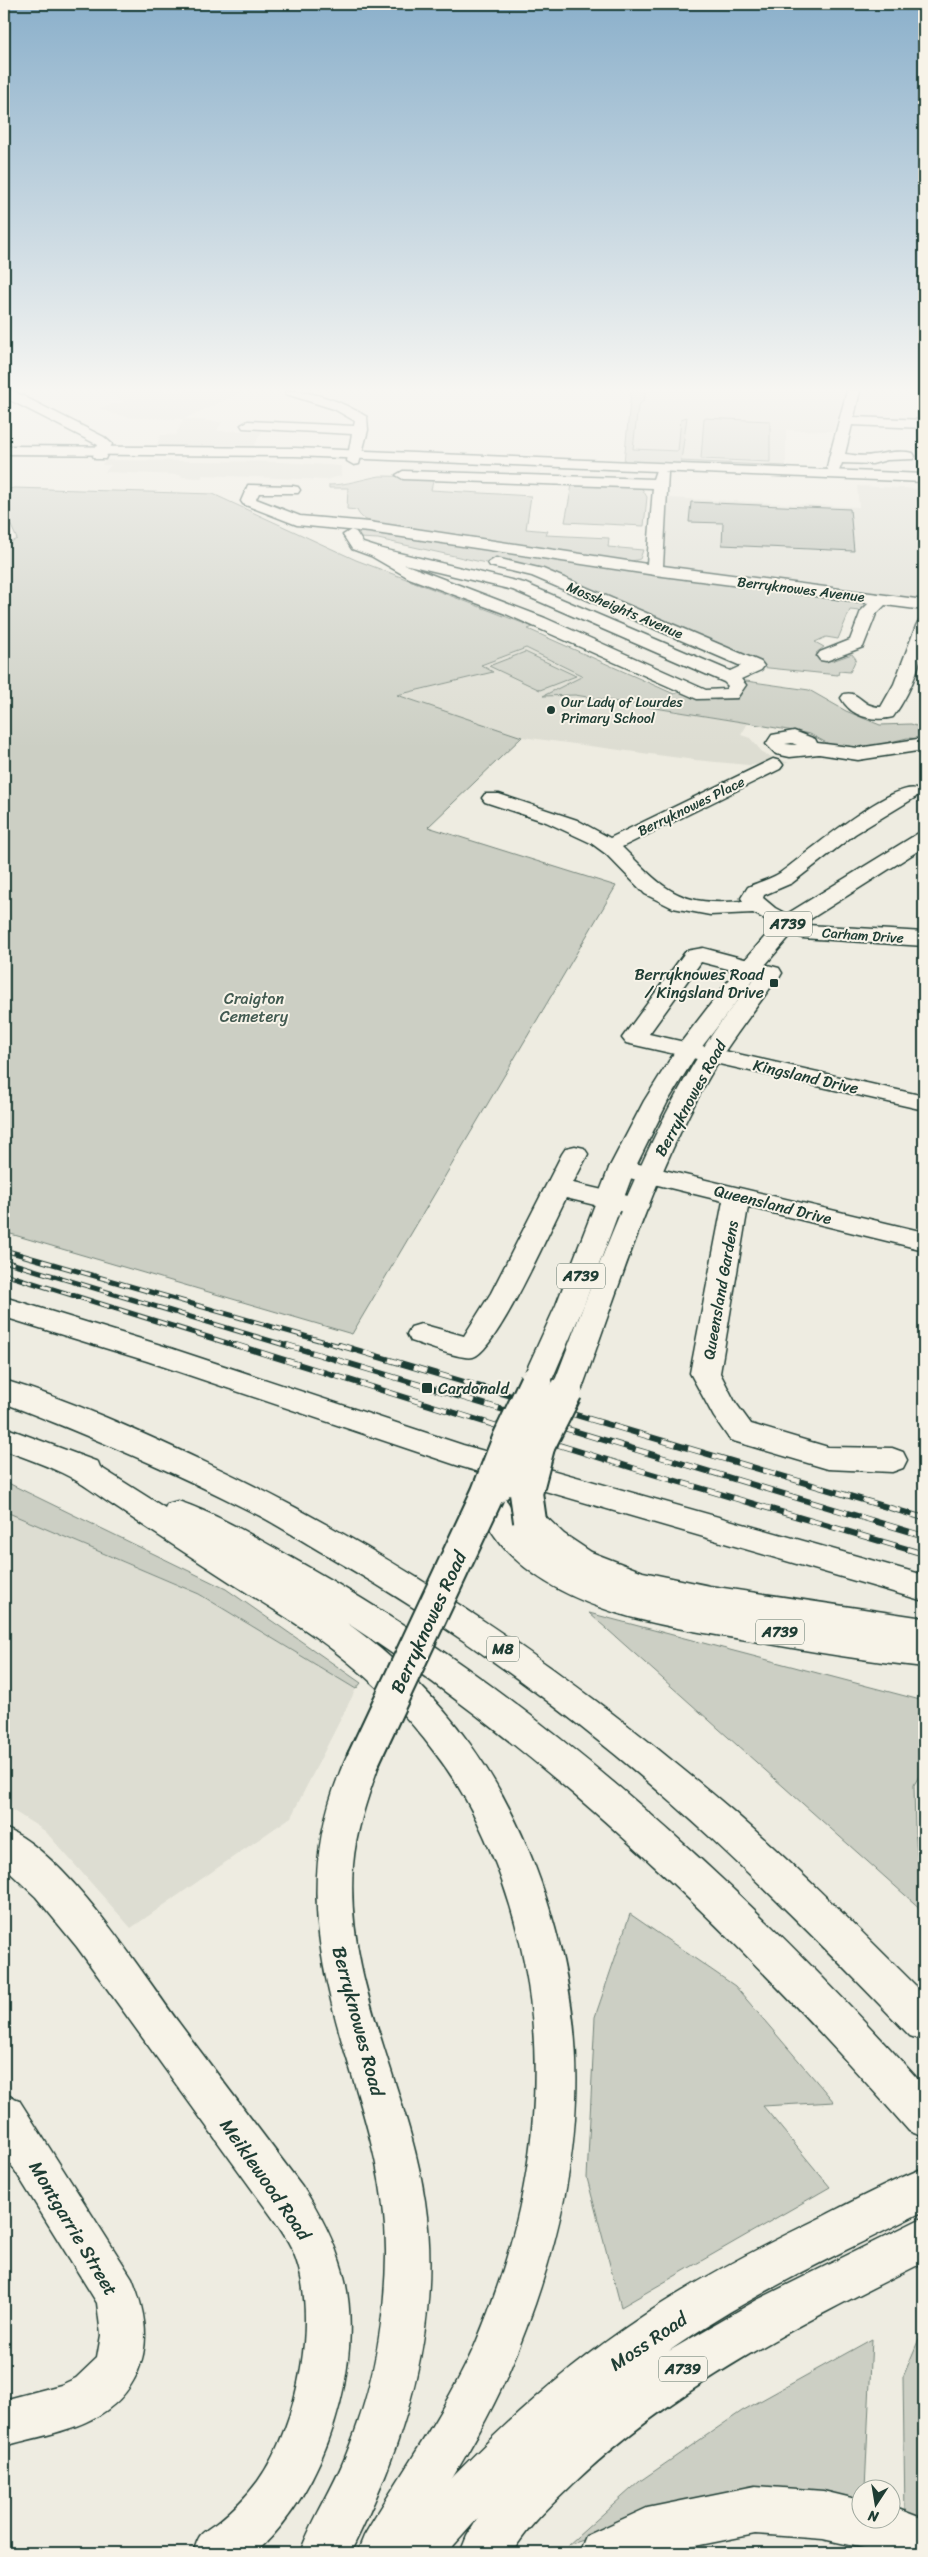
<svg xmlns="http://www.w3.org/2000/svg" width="928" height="2557" font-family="Sriracha,sans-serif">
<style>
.built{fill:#ddddd2}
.green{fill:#cccfc4;stroke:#76867c}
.building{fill:#b5bbb0;stroke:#1f3d34}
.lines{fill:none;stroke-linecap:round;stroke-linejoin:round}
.minor-casing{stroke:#1f3d34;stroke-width:3}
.major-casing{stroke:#1f3d34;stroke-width:3}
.highway-casing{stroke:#1f3d34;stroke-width:3}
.minor{fill:#f7f3e8;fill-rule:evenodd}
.major{fill:#f7f3e8;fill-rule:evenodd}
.highway{fill:#f7f3e8;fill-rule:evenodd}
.rail-far1-casing{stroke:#1f3d34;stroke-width:5}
.rail-casing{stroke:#1f3d34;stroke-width:6}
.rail-far1{stroke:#f7f3e8;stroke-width:3;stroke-dasharray:10;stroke-linecap:butt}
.rail{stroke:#f7f3e8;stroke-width:4.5;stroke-dasharray:13;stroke-linecap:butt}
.major-bridge-casing{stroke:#1f3d34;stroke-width:36;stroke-linecap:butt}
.major-bridge{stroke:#f7f3e8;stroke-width:32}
.poi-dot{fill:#1f3d34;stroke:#f7f3e8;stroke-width:2}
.labels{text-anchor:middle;stroke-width:4;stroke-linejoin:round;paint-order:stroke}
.far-street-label{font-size:14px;fill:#1f3d34;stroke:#f7f3e8}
.far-poi-label{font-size:14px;fill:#1f3d34;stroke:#f7f3e8;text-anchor:start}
.shield{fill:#f7f3e8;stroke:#60746a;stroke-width:1}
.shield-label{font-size:15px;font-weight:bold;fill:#1f3d34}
.poi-label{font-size:16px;fill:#1f3d34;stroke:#f7f3e8;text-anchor:end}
.park-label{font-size:16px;fill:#425a51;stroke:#f7f3e8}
.street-label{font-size:16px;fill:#1f3d34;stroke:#f7f3e8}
.near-street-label{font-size:19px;fill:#1f3d34;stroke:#f7f3e8}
</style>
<rect width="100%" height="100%" fill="#eeece1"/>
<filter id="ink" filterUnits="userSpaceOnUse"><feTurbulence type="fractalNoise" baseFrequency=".02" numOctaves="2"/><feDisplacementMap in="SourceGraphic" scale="10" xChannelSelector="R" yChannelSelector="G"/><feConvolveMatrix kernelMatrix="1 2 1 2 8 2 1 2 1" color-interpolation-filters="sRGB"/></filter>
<g filter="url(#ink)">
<g class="built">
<polygon points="104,391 244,391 184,419 222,422 217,431 262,431 253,448 156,446 161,435 176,435 183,419 134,418 113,414 99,408 125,402"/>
<polygon points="631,391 845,391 833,431 786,430 786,469 624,462"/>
<polygon points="105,460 282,462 341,466 341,476 325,480 203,475 201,478 181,477 182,475 105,472 111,465 102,465"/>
<polygon points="857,486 924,489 924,600 664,566 668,498 859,507"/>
<polygon points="526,648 584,676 544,696 575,695 748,723 741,735 750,738 764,754 789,763 748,765 695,760 522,737 396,696 492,672 481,665"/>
<polygon points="4,1511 199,1594 356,1689 291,1817 131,1928 45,1831 4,1805"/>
</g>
<g class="green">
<polygon points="631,391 646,391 644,400 638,406 633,449 678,451 681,419 687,417 681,461 786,466 786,469 624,462"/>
<polygon points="704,418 770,421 770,462 701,459"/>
<path d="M380 476 434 477 431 490 531 496 526 529 548 531 546 535 609 538 608 547 643 550 640 559 628 562 388 525C376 522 362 523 357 510L347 509 348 488H329V485C347 485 362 479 380 476Z"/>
<polygon points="572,485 641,487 647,497 644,526 565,522"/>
<polygon points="14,488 213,494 356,560 533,627 528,629 674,694 683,691 716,700 738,699 743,691 746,681 809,690 846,711 880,725 911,724 924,729 924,739 907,738 866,748 834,747 810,734 748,723 575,695 543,696 583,676 526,648 481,665 493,672 397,695 522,737 428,827 616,886 352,1334 4,1232 4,545 17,539 4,510 4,490"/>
<polygon points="360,531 857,600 865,605 860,611 850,610 838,639 826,637 815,642 824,647 816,653 832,661 852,654 856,659 850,672 839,671 838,675 749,666 535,574 378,539 359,538 359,535 356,533"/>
<polygon points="525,652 576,676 540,690 489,666"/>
<polygon points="4,1481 226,1589 361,1683 356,1689 199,1594 4,1511"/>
<polygon points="589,1613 924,1701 924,1767 914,1785 915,1832 923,1911"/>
<polygon points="630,1914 735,1986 834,2102 763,2106 830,2187 621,2307 587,2178 595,2017"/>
<polygon points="924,2333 924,2526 905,2515 903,2377 921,2334"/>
<polygon points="872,2339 865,2489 860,2490 860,2511 788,2497 689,2506 568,2545 640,2481 742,2411"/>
</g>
<polygon class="building" points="691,502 850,509 854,551 722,545 723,523 689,522"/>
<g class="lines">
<defs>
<g id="minor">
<polygon points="4,391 13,391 104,437 112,444 105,459 95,459 93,456 98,445 4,397"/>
<path d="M285 391C315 391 341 401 367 417L368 430 359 464 354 465 347 461 352 434 243 428 241 425 248 421 354 426 355 421 334 409 286 394Z"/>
<path d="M847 391H860L854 417 924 420V428L852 425 845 454C854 455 864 457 873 455 887 453 899 450 913 453L915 456 913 459 887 460 872 464 842 463 839 471H829L827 468 829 458Z"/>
<polygon points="661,469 668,473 663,566 924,600 924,610 885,605 876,614 863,647 826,661 820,660 817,656 820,652 850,640 861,611 869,603 655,575 369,532 297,525 243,504 241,501 248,485 293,486 298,487 300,490 298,493 259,493 256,499 300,516 369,522 647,564 653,488 403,479 396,475 403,471 653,479 656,470"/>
<path d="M351 530 356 532 363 543 382 549 524 583 730 671 741 666 532 576 490 566 488 563 496 558 543 569 761 662 764 666 761 670 741 679 746 685 737 698 697 699 506 614 409 578 371 556 352 549 343 535ZM404 564 513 590 724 682 728 686 726 689 706 690 545 618Z"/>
<path d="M924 621C926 655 913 689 893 717 873 722 851 717 841 698L844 694C860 690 860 707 881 707L894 684 916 626 918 622Z"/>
<path d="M794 731 815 739 817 743 858 748 924 738V750L858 760 819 754 790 757 776 754 766 744 772 735ZM792 743 797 745 785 744Z"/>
<path d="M773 759 780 761 783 765 780 769 622 847C665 890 678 907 743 901L741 898 748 887C758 882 771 879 780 873 804 856 890 782 916 789L919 793 916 797 855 834 792 883 764 895 763 898 775 908 807 925 924 932V946L802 938 753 913 710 915 673 908 645 894 606 854 591 843 546 822 485 802 482 798 485 794H499L577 820 610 838Z"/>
<polygon points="703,948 779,968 782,973 779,978 771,980 701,962 649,1034 924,1096 924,1110 626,1043 622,1038 686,951"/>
<path d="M575 1146 584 1148 588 1154 573 1183 645 1200 649 1206 645 1212 636 1215 566 1198C552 1225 497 1351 473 1357 462 1360 424 1345 411 1341L407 1334 411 1327 421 1324 464 1336 491 1293 562 1154 566 1148Z"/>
<polygon points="622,1160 924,1232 924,1250 748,1207 720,1373 735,1402 751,1424 828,1447 892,1448 903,1452 907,1460 903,1468 892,1472 828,1469 730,1440 714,1417 690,1373 723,1201 613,1174 609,1168 613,1162"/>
<path d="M4 1828C65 1851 140 1970 179 2023 220 2078 261 2132 302 2186 320 2213 334 2240 343 2272 367 2362 325 2493 255 2553H193C195 2548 197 2540 200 2536 205 2530 213 2526 218 2522 233 2510 247 2496 258 2481 298 2425 321 2313 292 2249 286 2237 279 2227 272 2217L77 1947 36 1897 4 1867Z"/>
<path d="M4 2094 19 2100 132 2278C144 2309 151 2339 138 2371 115 2426 55 2432 4 2446V2400L61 2385 76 2378 97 2358 101 2335 97 2303 4 2153Z"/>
</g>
<g id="major">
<polygon points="4,446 295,448 924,474 924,482 295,456 4,454"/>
<polygon points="924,832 924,847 798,927 759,972 698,1052 668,1101 635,1168 584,1305 551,1382 546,1389 536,1393 526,1389 521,1382 556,1305 609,1168 644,1101 679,1045 743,962 782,917 917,834"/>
<path d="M767 970 775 972 778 977C760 1003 740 1028 723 1054 659 1156 622 1279 581 1391L576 1399 566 1402 556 1399 551 1391C595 1277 635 1160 699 1055 716 1026 739 999 759 972Z"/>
<path d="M487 1483 498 1487 517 1517 519 1512 530 1509 541 1512 564 1534 591 1552 643 1572 710 1586 924 1618V1667C869 1661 813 1652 759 1642 677 1628 578 1617 514 1558 495 1541 483 1517 471 1495L476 1487Z"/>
<path d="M362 1746 375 1751 380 1762C368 1796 356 1830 353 1865 344 1982 409 2088 425 2201 443 2324 405 2445 350 2553H300C312 2519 333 2489 346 2455 372 2393 385 2323 386 2256 387 2185 365 2118 345 2052 313 1944 300 1856 349 1751Z"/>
<path d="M924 2168V2211C838 2255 748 2295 669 2351L757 2300 924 2217V2262C800 2324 676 2386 574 2483 551 2505 528 2526 512 2553H460L467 2536 478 2518 447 2553H392L399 2536C471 2453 551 2377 643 2316 700 2278 760 2247 822 2217 855 2200 889 2182 924 2168Z"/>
</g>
<g id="highway">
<polygon points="4,1297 167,1347 463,1445 924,1575 924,1601 459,1466 147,1361 4,1317"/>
<path d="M4 1380C73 1401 141 1432 207 1463 398 1553 573 1674 734 1812 800 1870 862 1932 924 1994V2041L910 2036C845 1968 780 1902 711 1838 594 1730 462 1632 323 1553 299 1539 275 1523 250 1511 170 1470 88 1435 4 1403Z"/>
<path d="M4 1427 98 1462 100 1467 165 1508 167 1504 178 1501C221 1515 270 1546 310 1568 537 1696 751 1893 924 2086V2137L909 2131C743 1941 559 1762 347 1623 393 1656 437 1698 470 1744 539 1839 581 1981 576 2098 573 2194 545 2288 507 2376 480 2438 441 2494 408 2553H357L364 2536C401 2473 445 2412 475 2345 539 2195 557 2036 502 1881 486 1836 465 1791 435 1753 407 1715 371 1679 333 1650 301 1625 264 1604 230 1582 193 1558 156 1534 120 1510 101 1498 82 1482 62 1473 43 1464 23 1457 4 1450Z"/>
<polygon points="755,2486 823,2491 860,2500 860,2520 890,2520 890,2506 924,2519 924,2553 886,2553 823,2539 755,2534 660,2553 579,2553 586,2536 647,2508"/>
</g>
</defs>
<use href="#minor" class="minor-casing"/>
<use href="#major" class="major-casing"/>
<use href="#highway" class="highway-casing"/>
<use href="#minor" class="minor"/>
<use href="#major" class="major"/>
<use href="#highway" class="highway"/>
<defs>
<g id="rail-far1">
<polyline points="4,1250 343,1347"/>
<polyline points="4,1261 291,1347"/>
<polyline points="4,1274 240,1347"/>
</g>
<g id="rail">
<polyline points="236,1345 649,1473 924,1554"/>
<polyline points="287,1345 924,1536"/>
<polyline points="339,1345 924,1518"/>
</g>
</defs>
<use href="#rail-far1" class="rail-far1-casing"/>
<use href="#rail" class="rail-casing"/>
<use href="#rail-far1" class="rail-far1"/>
<use href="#rail" class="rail"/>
<defs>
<g id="major-bridge">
<polyline points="494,1488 539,1444 566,1391"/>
<polyline points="530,1521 526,1493 538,1447"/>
<polyline points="362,1762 487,1495 509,1439 536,1382"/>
</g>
</defs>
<use href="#major-bridge" class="major-bridge-casing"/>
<use href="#major-bridge" class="major-bridge"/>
</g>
</g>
<linearGradient id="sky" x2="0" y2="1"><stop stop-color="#8bb0cb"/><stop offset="0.52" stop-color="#f7f6f2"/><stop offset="1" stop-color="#f7f6f2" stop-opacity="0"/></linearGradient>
<rect width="928" height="749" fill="url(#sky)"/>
<g class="poi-dot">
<circle cx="551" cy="710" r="5"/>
<rect x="769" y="978" width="10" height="10" rx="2.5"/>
<rect x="421" y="1382" width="12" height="12" rx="2.5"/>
</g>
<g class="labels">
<g class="far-street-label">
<text transform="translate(801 589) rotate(7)" y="5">Berryknowes Avenue</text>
<text transform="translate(625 610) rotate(23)" y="5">Mossheights Avenue</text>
<text transform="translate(691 806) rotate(-26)" y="5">Berryknowes Place</text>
<text transform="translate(863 935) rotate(4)" y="5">Carham Drive</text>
</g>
<g class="far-poi-label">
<text x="561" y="707">Our Lady of Lourdes<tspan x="561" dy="16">Primary School</tspan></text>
</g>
<g class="shield">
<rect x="764" y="911.5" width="48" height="25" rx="4"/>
<rect x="557" y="1263.5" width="48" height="25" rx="4"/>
<rect x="756" y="1619.5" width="48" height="25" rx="4"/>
<rect x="487" y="1636.5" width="32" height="25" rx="4"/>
<rect x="659" y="2356.5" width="48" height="25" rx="4"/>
</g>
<g class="shield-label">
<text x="788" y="929">A739</text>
<text x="581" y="1281">A739</text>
<text x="780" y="1637">A739</text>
<text x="503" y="1654">M8</text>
<text x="683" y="2374">A739</text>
</g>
<g class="poi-label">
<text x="764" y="980">Berryknowes Road<tspan x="764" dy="18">/ Kingsland Drive</tspan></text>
<text x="438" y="1394" text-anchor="start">Cardonald</text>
</g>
<g class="park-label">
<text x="254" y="1004">Craigton<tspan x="254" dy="18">Cemetery</tspan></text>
</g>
<g class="street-label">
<text transform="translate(806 1076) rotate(13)" y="6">Kingsland Drive</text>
<text transform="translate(690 1098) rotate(-61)" y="6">Berryknowes Road</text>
<text transform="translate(773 1204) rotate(14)" y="6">Queensland Drive</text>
<text transform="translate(720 1290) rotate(-80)" y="6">Queensland Gardens</text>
</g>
<g class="near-street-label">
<text transform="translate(428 1622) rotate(-65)" y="7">Berryknowes Road</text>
<text transform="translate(359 2021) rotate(75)" y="7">Berryknowes Road</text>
<text transform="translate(266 2179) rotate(55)" y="7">Meiklewood Road</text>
<text transform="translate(74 2228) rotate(59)" y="7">Montgarrie Street</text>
<text transform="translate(648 2341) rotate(-34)" y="7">Moss Road</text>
</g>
</g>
<rect width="928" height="2557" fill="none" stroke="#f7f3e8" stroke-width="20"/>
<rect x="10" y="10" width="908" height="2537" fill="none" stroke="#1f3d34" stroke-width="2" filter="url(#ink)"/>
<g transform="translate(876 2504) rotate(192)"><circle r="24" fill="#f7f3e8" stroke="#a1aaa0"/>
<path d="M0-4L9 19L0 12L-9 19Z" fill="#1f3d34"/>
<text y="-8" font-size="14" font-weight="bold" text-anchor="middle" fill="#1f3d34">N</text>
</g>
</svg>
